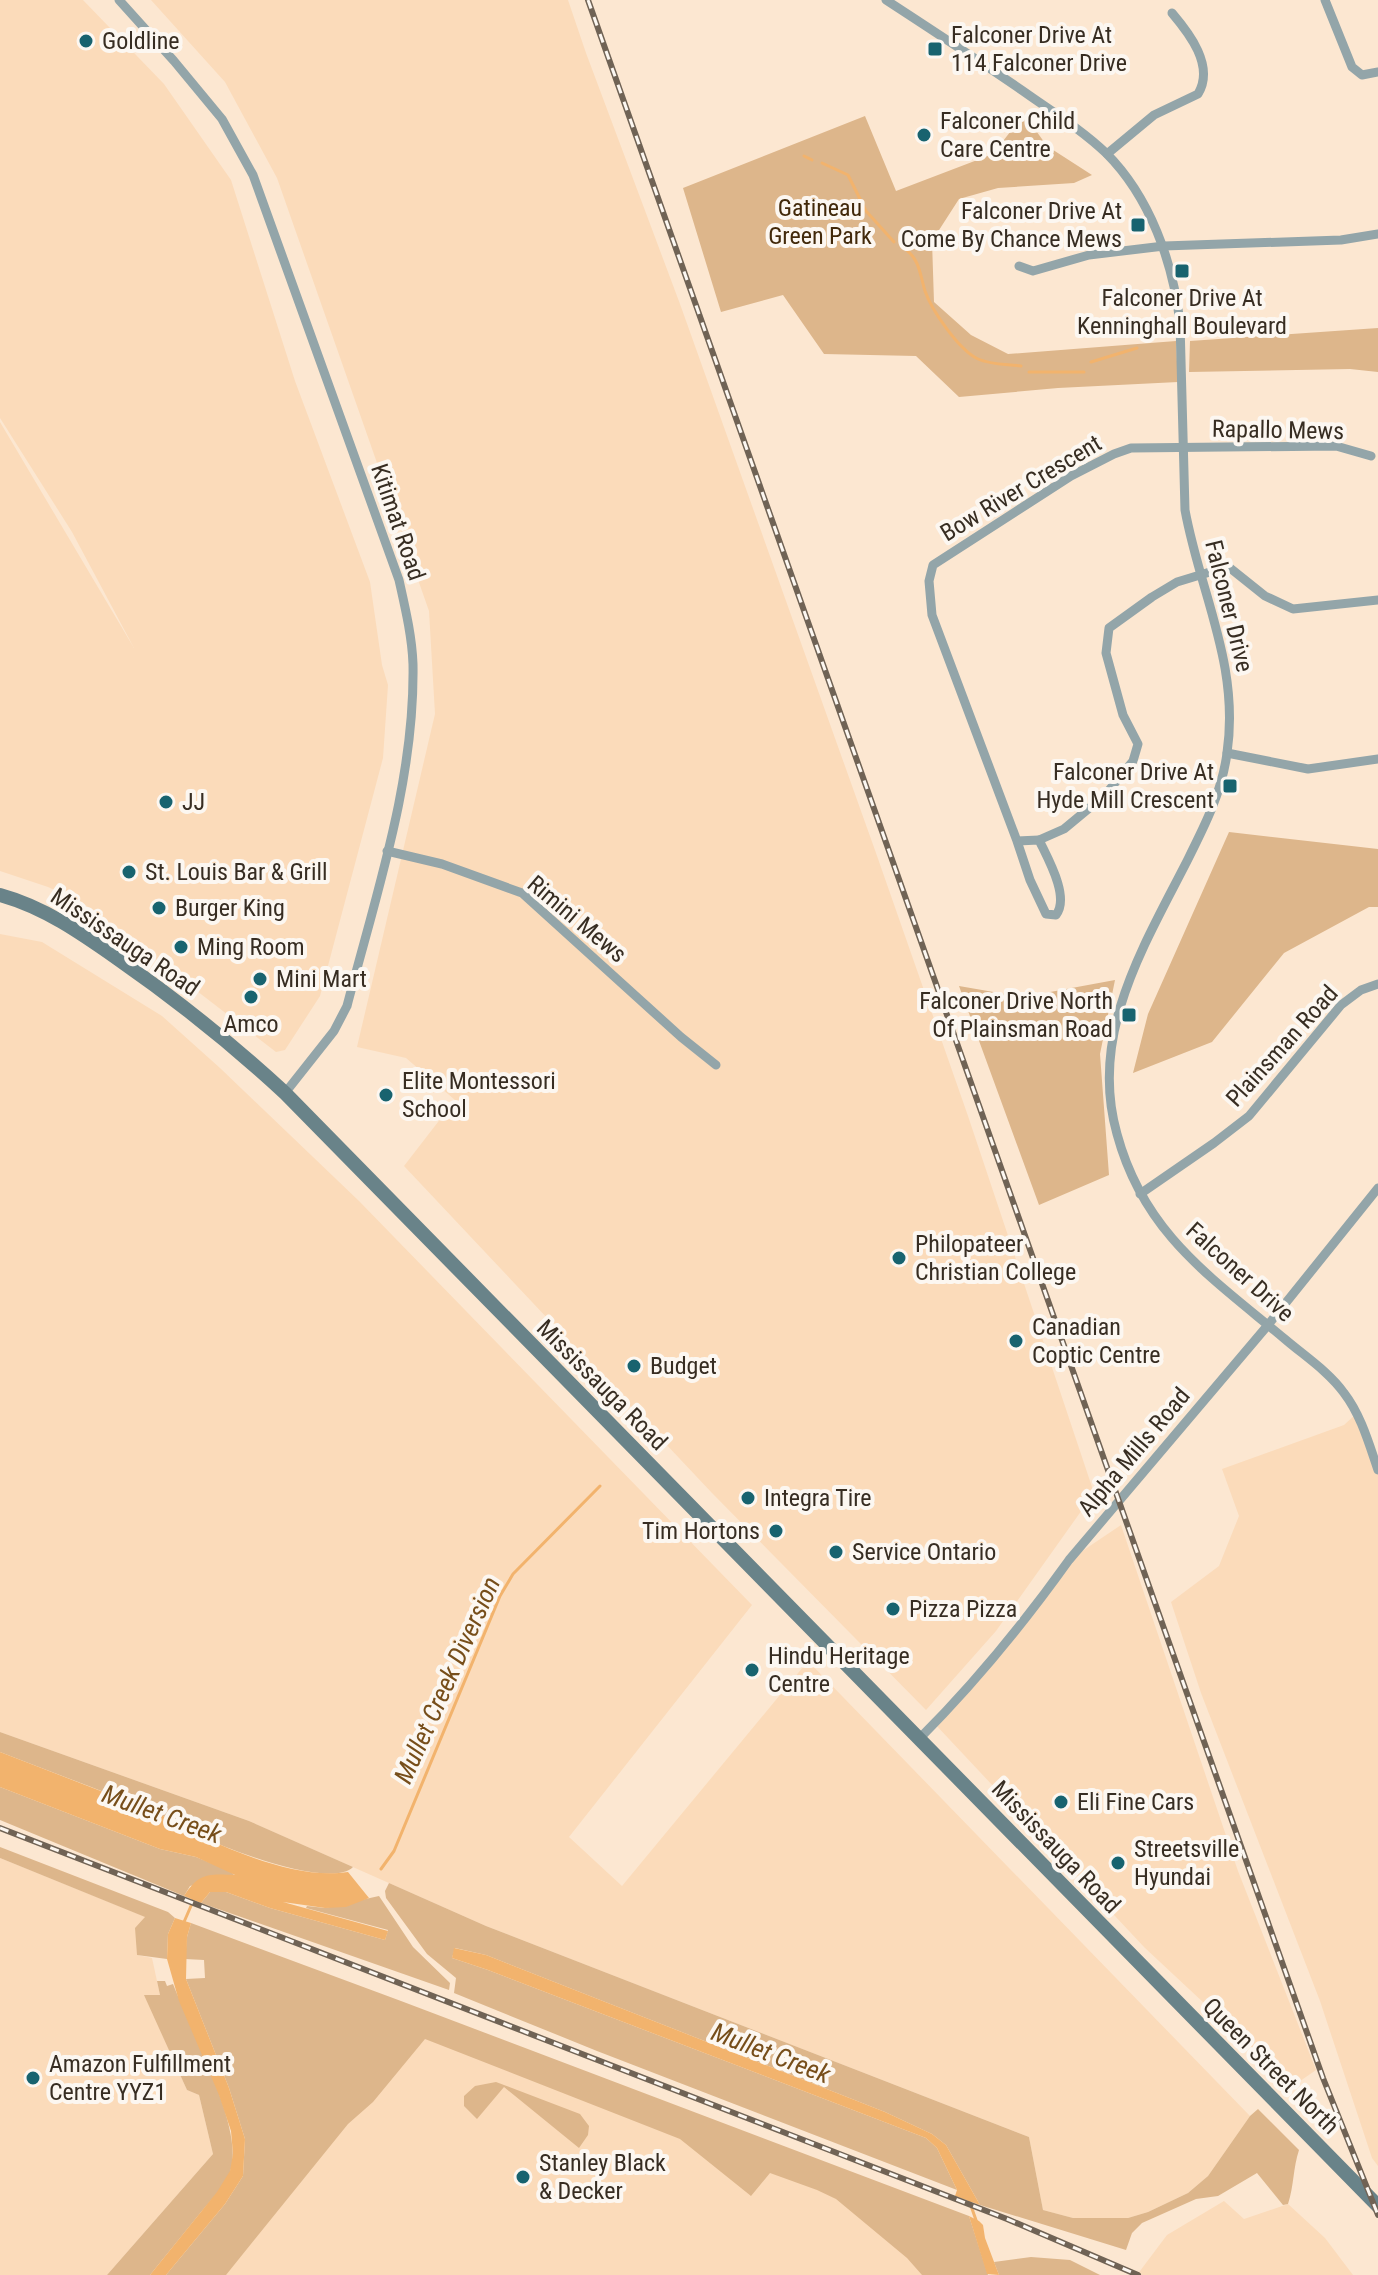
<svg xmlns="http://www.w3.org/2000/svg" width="1378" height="2275" font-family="'Roboto Condensed',sans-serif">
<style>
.built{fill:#fbdbba}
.green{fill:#ddb68b}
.water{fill:#f2b36d}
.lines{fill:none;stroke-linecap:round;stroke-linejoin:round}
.stream{stroke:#f2b36d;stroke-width:3}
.street{stroke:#93a5a9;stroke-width:9}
.secondary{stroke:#698389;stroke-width:14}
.rail-casing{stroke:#706355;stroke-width:6}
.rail{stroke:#fcf7f1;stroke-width:3;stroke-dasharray:9;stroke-linecap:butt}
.poi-dot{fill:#18636f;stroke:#fcf7f1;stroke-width:3}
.labels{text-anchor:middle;stroke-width:8;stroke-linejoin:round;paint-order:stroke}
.poi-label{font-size:24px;fill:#372d22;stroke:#fcf7f1;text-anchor:start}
.park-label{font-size:24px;fill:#42290a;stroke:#fcf7f1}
.street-label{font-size:24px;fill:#372d22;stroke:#fcf7f1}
.water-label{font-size:26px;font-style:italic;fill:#774e1a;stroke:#fcf7f1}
</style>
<rect width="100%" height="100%" fill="#fce7d1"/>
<g class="built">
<polygon points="0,0 83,0 164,84 231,180 295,381 370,582 382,665 388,685 383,758 320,996 285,1050 276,1052 83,903 48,887 0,871 0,422 134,648 72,532 0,418"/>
<polygon points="151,0 568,0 586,53 680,304 876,853 968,1116 1094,1493 996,1631 926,1710 712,1493 404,1166 455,1100 406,1058 357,1047 435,714 429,611 277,178 225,82"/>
<polygon points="0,934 42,942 162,1016 220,1068 359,1201 752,1605 569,1837 622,1886 808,1661 1250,2116 1208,2176 1188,2193 1148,2212 1128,2218 1073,2218 1043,2210 1029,2137 486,1926 249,1821 0,1732"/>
<polygon points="1357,1413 1378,1470 1378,2166 1372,2158 1320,2001 1201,1693 1171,1602 1219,1566 1239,1516 1222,1469 1344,1425"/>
<polygon points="1121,1525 1238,1871 1316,2070 1293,2086 1145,1948 934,1723 1069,1560"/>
<polygon points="0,1858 146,1917 137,1955 152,1958 160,1995 145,1995 187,2090 199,2095 213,2154 107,2275 0,2275"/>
<polygon points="415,2020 941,2223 977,2275 206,2275"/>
<polygon points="1224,2201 1244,2219 1288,2204 1325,2238 1353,2275 1137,2275 1167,2235"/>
</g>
<g class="green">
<polygon points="1024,114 1047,146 1092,175 1074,183 998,188 959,199 932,241 934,302 971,335 1008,354 1176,341 1178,382 1058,388 959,397 916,356 824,354 783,295 721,312 683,188 865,116 896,191 993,154"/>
<polygon points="1378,328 1378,372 1350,369 1189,372 1190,341"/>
<polygon points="1229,832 1378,849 1378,907 1369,907 1284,953 1212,1042 1133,1073 1148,1014"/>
<polygon points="1115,980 1100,1054 1109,1175 1039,1205 959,986 1023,997"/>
<path d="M0 1732 249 1821 353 1867C331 1889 229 1850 203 1837 186 1829 171 1819 154 1812 103 1791 51 1772 0 1752Z"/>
<polygon points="0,1787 160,1849 196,1857 230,1871 235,1876 190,1886 184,1896 0,1820"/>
<polygon points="0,1847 168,1912 175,1918 168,1934 167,1959 137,1955 135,1928 145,1917 0,1858"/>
<path d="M389 1883 486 1926 1029 2137 1043 2210 1073 2218H1128L1148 2212 1188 2193 1208 2176 1250 2116 1258 2109 1299 2150C1293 2168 1294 2186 1288 2204L1283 2205 1257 2173 1218 2196 1196 2199 1142 2223 1132 2233 1126 2250 980 2205 946 2145 932 2134 885 2112 486 1955 455 1948 452 1958 488 1970 926 2138 937 2148 957 2190 597 2051 454 1993 456 1978 427 1954 386 1898 385 1891Z"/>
<polygon points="217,1891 226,1892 270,1908 385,1940 388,1930 306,1908 307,1906 325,1908 379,1896 413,1947 450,1983 449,1990 201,1903 210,1892"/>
<polygon points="191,1923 401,2001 969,2216 988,2275 922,2275 907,2258 836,2199 817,2190 770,2173 751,2196 680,2139 425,2039 373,2102 348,2124 226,2275 166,2275 225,2204 243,2176 245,2139 229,2088 186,1979 205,1978 204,1960 185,1959 187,1937"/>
<path d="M157 1981H165L167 1986 173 1984C189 2026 246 2131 230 2172 224 2187 211 2200 201 2212 184 2233 167 2254 150 2275H107L213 2154 199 2095 187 2090 144 1995H160Z"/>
<polygon points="496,2082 580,2114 589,2126 588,2135 579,2148 504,2087 477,2119 464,2106 464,2096 475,2086"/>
<polygon points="1031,2257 1070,2260 1100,2275 999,2275 994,2262"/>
</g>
<g class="water">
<path d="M0 1752 155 1812C173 1820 188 1831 205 1838 247 1857 303 1879 348 1872L369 1898 346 1907 325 1908 283 1902 388 1931 385 1940 270 1908 226 1892H210L201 1903 184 1896C199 1872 210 1874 235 1875L196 1857 160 1849 0 1787Z"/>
<polygon points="175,1918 191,1923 187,1937 186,1979 229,2088 245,2139 243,2176 225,2204 166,2275 150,2275 217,2192 230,2171 233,2154 231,2131 219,2095 179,2001 167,1959 168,1934"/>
<polygon points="454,1948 486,1955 885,2112 932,2134 946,2145 980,2205 955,2196 957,2190 937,2148 926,2138 488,1970 452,1958"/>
<polygon points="969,2216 979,2221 983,2225 985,2238 999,2275 987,2274"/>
</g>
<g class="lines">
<g class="stream">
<polyline points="804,156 812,160"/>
<polyline points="822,163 848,175 866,211 894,242"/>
<path d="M904 248C920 259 920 275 925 291 932 311 959 350 978 359 991 365 1008 364 1021 366"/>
<polyline points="1091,362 1137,348"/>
<polyline points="1029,372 1084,372"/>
<polyline points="381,1869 394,1851 500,1596 513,1574 600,1486"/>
<polyline points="184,1922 194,1899"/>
<polyline points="969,2200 977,2223"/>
</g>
<g class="street">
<path d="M119 0 174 61 222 119 253 175 399 580C405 607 412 636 413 664 415 781 376 894 347 1006L334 1031 285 1093"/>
<path d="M886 0C932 30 978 60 1023 91 1051 111 1081 129 1106 153 1150 197 1173 262 1180 323L1185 510C1200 593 1240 665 1227 753 1222 793 1203 829 1185 865 1142 949 1089 1036 1117 1134 1144 1234 1211 1277 1286 1340 1306 1357 1329 1372 1344 1393 1361 1415 1369 1444 1378 1470"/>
<polyline points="1325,0 1352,67 1362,75 1378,72"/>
<path d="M1107 154 1154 115 1198 94C1215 66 1189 33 1172 13"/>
<polyline points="1019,266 1033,271 1089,255 1164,246 1341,240 1378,234"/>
<polyline points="1227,753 1308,769 1378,759"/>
<polyline points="1039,840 1064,829 1105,795 1133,761 1138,744 1123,715 1106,653 1109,628 1152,597 1177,582 1223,568 1230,568 1265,596 1293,609 1378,600"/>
<path d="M1017 841 1039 840C1048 859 1070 897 1056 915L1046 914 1030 880 1017 841 932 615 929 581 933 565 1071 476 1114 454 1131 448 1336 446 1371 456"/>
<polyline points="387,851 442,864 522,893 681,1037 716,1065"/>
<polyline points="1140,1194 1214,1143 1249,1116 1341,1005 1361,990 1378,984"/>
<path d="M919 1739C974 1684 1024 1623 1069 1560L1268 1325 1378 1188"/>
</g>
<path class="secondary" d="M0 895C44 907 81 933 118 959 177 1000 232 1044 285 1093L1378 2206"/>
<defs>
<g id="rail">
<polyline points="588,0 1323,2078 1378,2215"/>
<polyline points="0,1828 1007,2219 1138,2275"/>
</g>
</defs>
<use href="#rail" class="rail-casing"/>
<use href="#rail" class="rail"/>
</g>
<g class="poi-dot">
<circle cx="86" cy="41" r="8"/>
<rect x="927" y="41" width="16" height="16" rx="4"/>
<circle cx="924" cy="135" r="8"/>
<rect x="1130" y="217" width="16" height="16" rx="4"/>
<rect x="1174" y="263" width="16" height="16" rx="4"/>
<rect x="1222" y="778" width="16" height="16" rx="4"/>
<circle cx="166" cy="802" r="8"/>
<circle cx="129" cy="872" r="8"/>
<circle cx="159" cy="908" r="8"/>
<circle cx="181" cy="947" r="8"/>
<circle cx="260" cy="979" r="8"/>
<circle cx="251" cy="997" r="8"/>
<rect x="1121" y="1007" width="16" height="16" rx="4"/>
<circle cx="386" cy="1095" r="8"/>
<circle cx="899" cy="1258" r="8"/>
<circle cx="1016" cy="1341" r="8"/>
<circle cx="634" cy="1366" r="8"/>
<circle cx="748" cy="1498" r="8"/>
<circle cx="776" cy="1531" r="8"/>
<circle cx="836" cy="1552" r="8"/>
<circle cx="893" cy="1609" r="8"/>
<circle cx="752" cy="1670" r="8"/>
<circle cx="1061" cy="1802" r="8"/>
<circle cx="1118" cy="1863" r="8"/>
<circle cx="33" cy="2078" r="8"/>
<circle cx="523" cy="2177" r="8"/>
</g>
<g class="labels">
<g class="poi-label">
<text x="951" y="43">Falconer Drive At<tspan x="951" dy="28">114 Falconer Drive</tspan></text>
<text x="102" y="49">Goldline</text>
<text x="940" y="129">Falconer Child<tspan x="940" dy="28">Care Centre</tspan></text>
<text x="1122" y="219" text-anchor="end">Falconer Drive At<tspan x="1122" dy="28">Come By Chance Mews</tspan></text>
<text x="1182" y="306" text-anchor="middle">Falconer Drive At<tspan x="1182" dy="28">Kenninghall Boulevard</tspan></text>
<text x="1214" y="780" text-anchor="end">Falconer Drive At<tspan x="1214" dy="28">Hyde Mill Crescent</tspan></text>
<text x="182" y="810">JJ</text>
<text x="145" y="880">St. Louis Bar &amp; Grill</text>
<text x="175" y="916">Burger King</text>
<text x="197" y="955">Ming Room</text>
<text x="276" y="987">Mini Mart</text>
<text x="1113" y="1009" text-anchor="end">Falconer Drive North<tspan x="1113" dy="28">Of Plainsman Road</tspan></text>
<text x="251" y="1032" text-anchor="middle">Amco</text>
<text x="402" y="1089">Elite Montessori<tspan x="402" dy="28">School</tspan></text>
<text x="915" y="1252">Philopateer<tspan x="915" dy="28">Christian College</tspan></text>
<text x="1032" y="1335">Canadian<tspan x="1032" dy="28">Coptic Centre</tspan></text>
<text x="650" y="1374">Budget</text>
<text x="764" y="1506">Integra Tire</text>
<text x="760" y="1539" text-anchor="end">Tim Hortons</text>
<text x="852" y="1560">Service Ontario</text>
<text x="909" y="1617">Pizza Pizza</text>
<text x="768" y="1664">Hindu Heritage<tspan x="768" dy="28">Centre</tspan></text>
<text x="1077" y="1810">Eli Fine Cars</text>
<text x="1134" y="1857">Streetsville<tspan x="1134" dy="28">Hyundai</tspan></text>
<text x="49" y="2072">Amazon Fulfillment<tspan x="49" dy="28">Centre YYZ1</tspan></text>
<text x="539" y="2171">Stanley Black<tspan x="539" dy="28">&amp; Decker</tspan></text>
</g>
<g class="park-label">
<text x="820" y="216">Gatineau<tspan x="820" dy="28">Green Park</tspan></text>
</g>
<g class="street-label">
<text transform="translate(1278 430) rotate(1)" y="8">Rapallo Mews</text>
<text transform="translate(1021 488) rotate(-31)" y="8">Bow River Crescent</text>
<text transform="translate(398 522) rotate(71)" y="8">Kitimat Road</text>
<text transform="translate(1229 606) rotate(76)" y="8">Falconer Drive</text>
<text transform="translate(577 919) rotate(40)" y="8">Rimini Mews</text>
<text transform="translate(125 942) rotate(34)" y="8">Mississauga Road</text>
<text transform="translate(1282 1046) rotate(-48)" y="8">Plainsman Road</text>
<text transform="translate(1240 1272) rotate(42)" y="8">Falconer Drive</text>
<text transform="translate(602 1385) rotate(45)" y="8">Mississauga Road</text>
<text transform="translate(1134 1452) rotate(-50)" y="8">Alpha Mills Road</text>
<text transform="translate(1056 1847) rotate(46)" y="8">Mississauga Road</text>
<text transform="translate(1271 2066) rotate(45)" y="8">Queen Street North</text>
</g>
<g class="water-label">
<text transform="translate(447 1680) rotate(-66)" y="9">Mullet Creek Diversion</text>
<text transform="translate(162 1814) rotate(20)" y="9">Mullet Creek</text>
<text transform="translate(771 2053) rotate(21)" y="9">Mullet Creek</text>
</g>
</g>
</svg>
